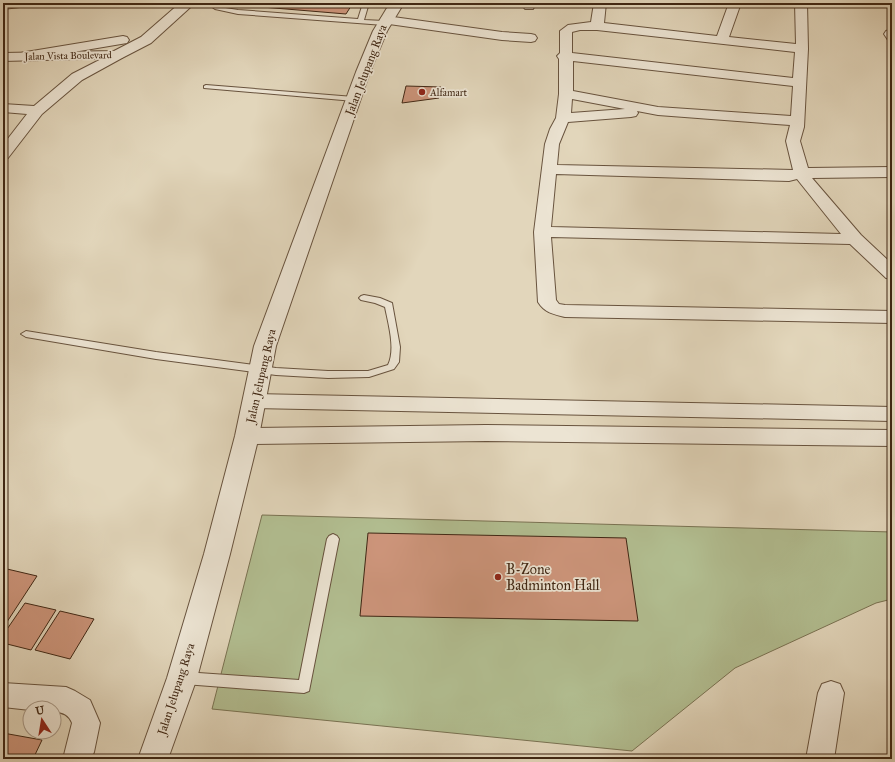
<svg xmlns="http://www.w3.org/2000/svg" width="895" height="762" font-family="'IM FELL Great Primer',serif">
<style>
.green{fill:#b2be91;stroke:#797252}
.building{fill:#cd957b;stroke:#402714}
.lines{fill:none;stroke-linecap:round;stroke-linejoin:round}
.service-casing{stroke:#68533e;stroke-width:2}
.minor-casing{stroke:#68533e;stroke-width:2}
.tertiary-casing{stroke:#68533e;stroke-width:2}
.service{fill:#ece4d3;fill-rule:evenodd}
.minor{fill:#ece4d3;fill-rule:evenodd}
.tertiary{fill:#ece4d3;fill-rule:evenodd}
.poi-dot{fill:#8f2418;stroke:#ece4d3;stroke-width:1.5}
.labels{text-anchor:middle;stroke-width:3.5;stroke-linejoin:round;paint-order:stroke}
.far-street-label{font-size:10px;fill:#402714;stroke:#ece4d3}
.far-poi-label{font-size:10px;fill:#402714;stroke:#ece4d3;text-anchor:start}
.street-label{font-size:12px;fill:#402714;stroke:#ece4d3}
.near-poi-label{font-size:14px;fill:#402714;stroke:#ece4d3;text-anchor:start}
</style>
<rect width="100%" height="100%" fill="#e2d6bb"/>
<filter id="stains"><feTurbulence type="fractalNoise" baseFrequency=".005" numOctaves="4"/><feColorMatrix values="0 0 0 0 .2 0 0 0 0 .09 0 0 0 0 .02 0 0 0 .5 -.17"/></filter>
<radialGradient id="worn" r=".72"><stop offset=".6" stop-color="#630" stop-opacity="0"/><stop offset="1" stop-color="#630" stop-opacity=".3"/></radialGradient>
<polygon class="green" points="262,515 892,532 892,599 876,603 735,668 632,751 212,709"/>
<g class="building">
<polygon points="214,3 353,3 346,14"/>
<polygon points="406,86 441,87 439,98 402,103"/>
<polygon points="368,533 626,538 638,621 360,616"/>
<polygon points="7,569 37,576 3,628 3,576"/>
<polygon points="25,603 56,610 31,650 3,643 3,635"/>
<polygon points="60,611 94,619 70,659 35,650"/>
<polygon points="3,733 42,740 33,759 3,759"/>
</g>
<g class="lines">
<defs>
<g id="service">
<polygon points="207,3 214,3 219,7 238,10 358,19 363,3 369,3 364,20 384,21 387,23 384,25 238,14 215,9"/>
<polygon points="206,85 354,97 357,99 354,101 204,88 204,86"/>
<path d="M364 295 380 298 392 303 400 347 399 362 394 369 369 377 328 378 276 375 156 359 26 337 21 334 26 331 156 352 276 368 328 371H368L388 365C396 349 388 323 385 307L375 303 361 300 359 298 361 296Z"/>
<polygon points="333,534 337,536 339,539 309,691 304,693 184,684 179,682 177,678 179,674 184,672 299,680 327,539 329,536"/>
</g>
<g id="minor">
<polygon points="3,3 30,3 28,6 3,9"/>
<polygon points="524,3 536,3 533,9 525,9 523,6"/>
<path d="M594 3H606L604 23 717 36 729 3H741L729 37 796 44 795 3H807L808 49 804 127 800 141 808 168 892 167V177L812 178 861 235 892 264V279L886 278 850 244 551 237 556 300 559 304 565 305 892 311V323L565 317C553 314 545 313 538 302L534 232 545 144 550 129 556 118 559 94V59L557 56 560 53V31L568 25 591 22ZM580 30H597L795 52 793 78 572 53V32ZM573 61 793 86 791 116 658 107 573 91ZM572 99 625 109 571 113ZM637 111 658 115 790 125 786 141 793 170 557 165 559 144 568 122 631 117 636 116 638 113ZM556 174 789 181 797 179 841 234 551 227Z"/>
<polygon points="386,16 502,32 531,34 535,35 537,38 535,41 531,42 502,40 382,23 380,20 382,17"/>
<polygon points="892,29 892,41 888,40 884,34 886,31"/>
<polygon points="123,36 127,37 129,40 127,43 26,60 21,59 19,56 21,53 26,52"/>
<polygon points="117,51 122,52 123,55 122,58 82,80 42,114 8,158 3,160 3,145 27,114 3,112 3,104 34,106 72,74"/>
<polygon points="254,394 892,407 892,421 254,408 247,406 244,401 247,396"/>
<polygon points="486,425 892,430 892,446 486,441 247,444 240,442 236,436 240,430 247,428"/>
<polygon points="831,681 840,684 844,693 834,759 806,759 818,693 822,684"/>
<path d="M3 683 66 687 75 691 90 700 100 723 94 752 91 759H63L72 723C69 715 63 712 54 712V708H30V710L3 707Z"/>
</g>
<g id="tertiary">
<polygon points="180,3 195,3 151,43 122,58 3,61 3,53 114,51 141,37"/>
<polygon points="390,3 404,3 387,31 370,72 276,346 259,436 230,554 197,678 168,759 138,759 167,678 204,554 235,436 254,346 356,72 373,31"/>
</g>
</defs>
<use href="#service" class="service-casing"/>
<use href="#minor" class="minor-casing"/>
<use href="#tertiary" class="tertiary-casing"/>
<use href="#service" class="service"/>
<use href="#minor" class="minor"/>
<use href="#tertiary" class="tertiary"/>
</g>
<g class="poi-dot">
<circle cx="422" cy="92" r="4"/>
<circle cx="498" cy="577" r="4"/>
</g>
<g class="labels">
<g class="far-street-label">
<text transform="translate(68 55) rotate(-1)" y="4">Jalan Vista Boulevard</text>
</g>
<g class="far-poi-label">
<text x="430" y="96">Alfamart</text>
</g>
<g class="street-label">
<text transform="translate(366 70) rotate(-69)" y="4">Jalan Jelupang Raya</text>
<text transform="translate(261 376) rotate(-77)" y="4">Jalan Jelupang Raya</text>
<text transform="translate(176 689) rotate(-72)" y="4">Jalan Jelupang Raya</text>
</g>
<g class="near-poi-label">
<text x="506" y="574">B-Zone<tspan x="506" dy="16">Badminton Hall</tspan></text>
</g>
</g>
<rect width="895" height="762" fill="none" stroke="#e2d6bb" stroke-width="16"/>
<rect x="4" y="4" width="887" height="754" fill="none" stroke="#402714" stroke-width="2"/>
<rect x="8" y="8" width="879" height="746" fill="none" stroke="#402714"/>
<g transform="translate(42 720) rotate(348)"><circle r="19" fill="#ece4d3" stroke="#a79887"/>
<path d="M0-3L7 15L0 10L-7 15Z" fill="#8f2418"/>
<text y="-6" font-size="11" font-weight="bold" text-anchor="middle" fill="#402714">U</text>
</g>
<rect width="100%" height="100%" filter="url(#stains)"/>
<rect width="100%" height="100%" fill="url(#worn)"/>
</svg>
